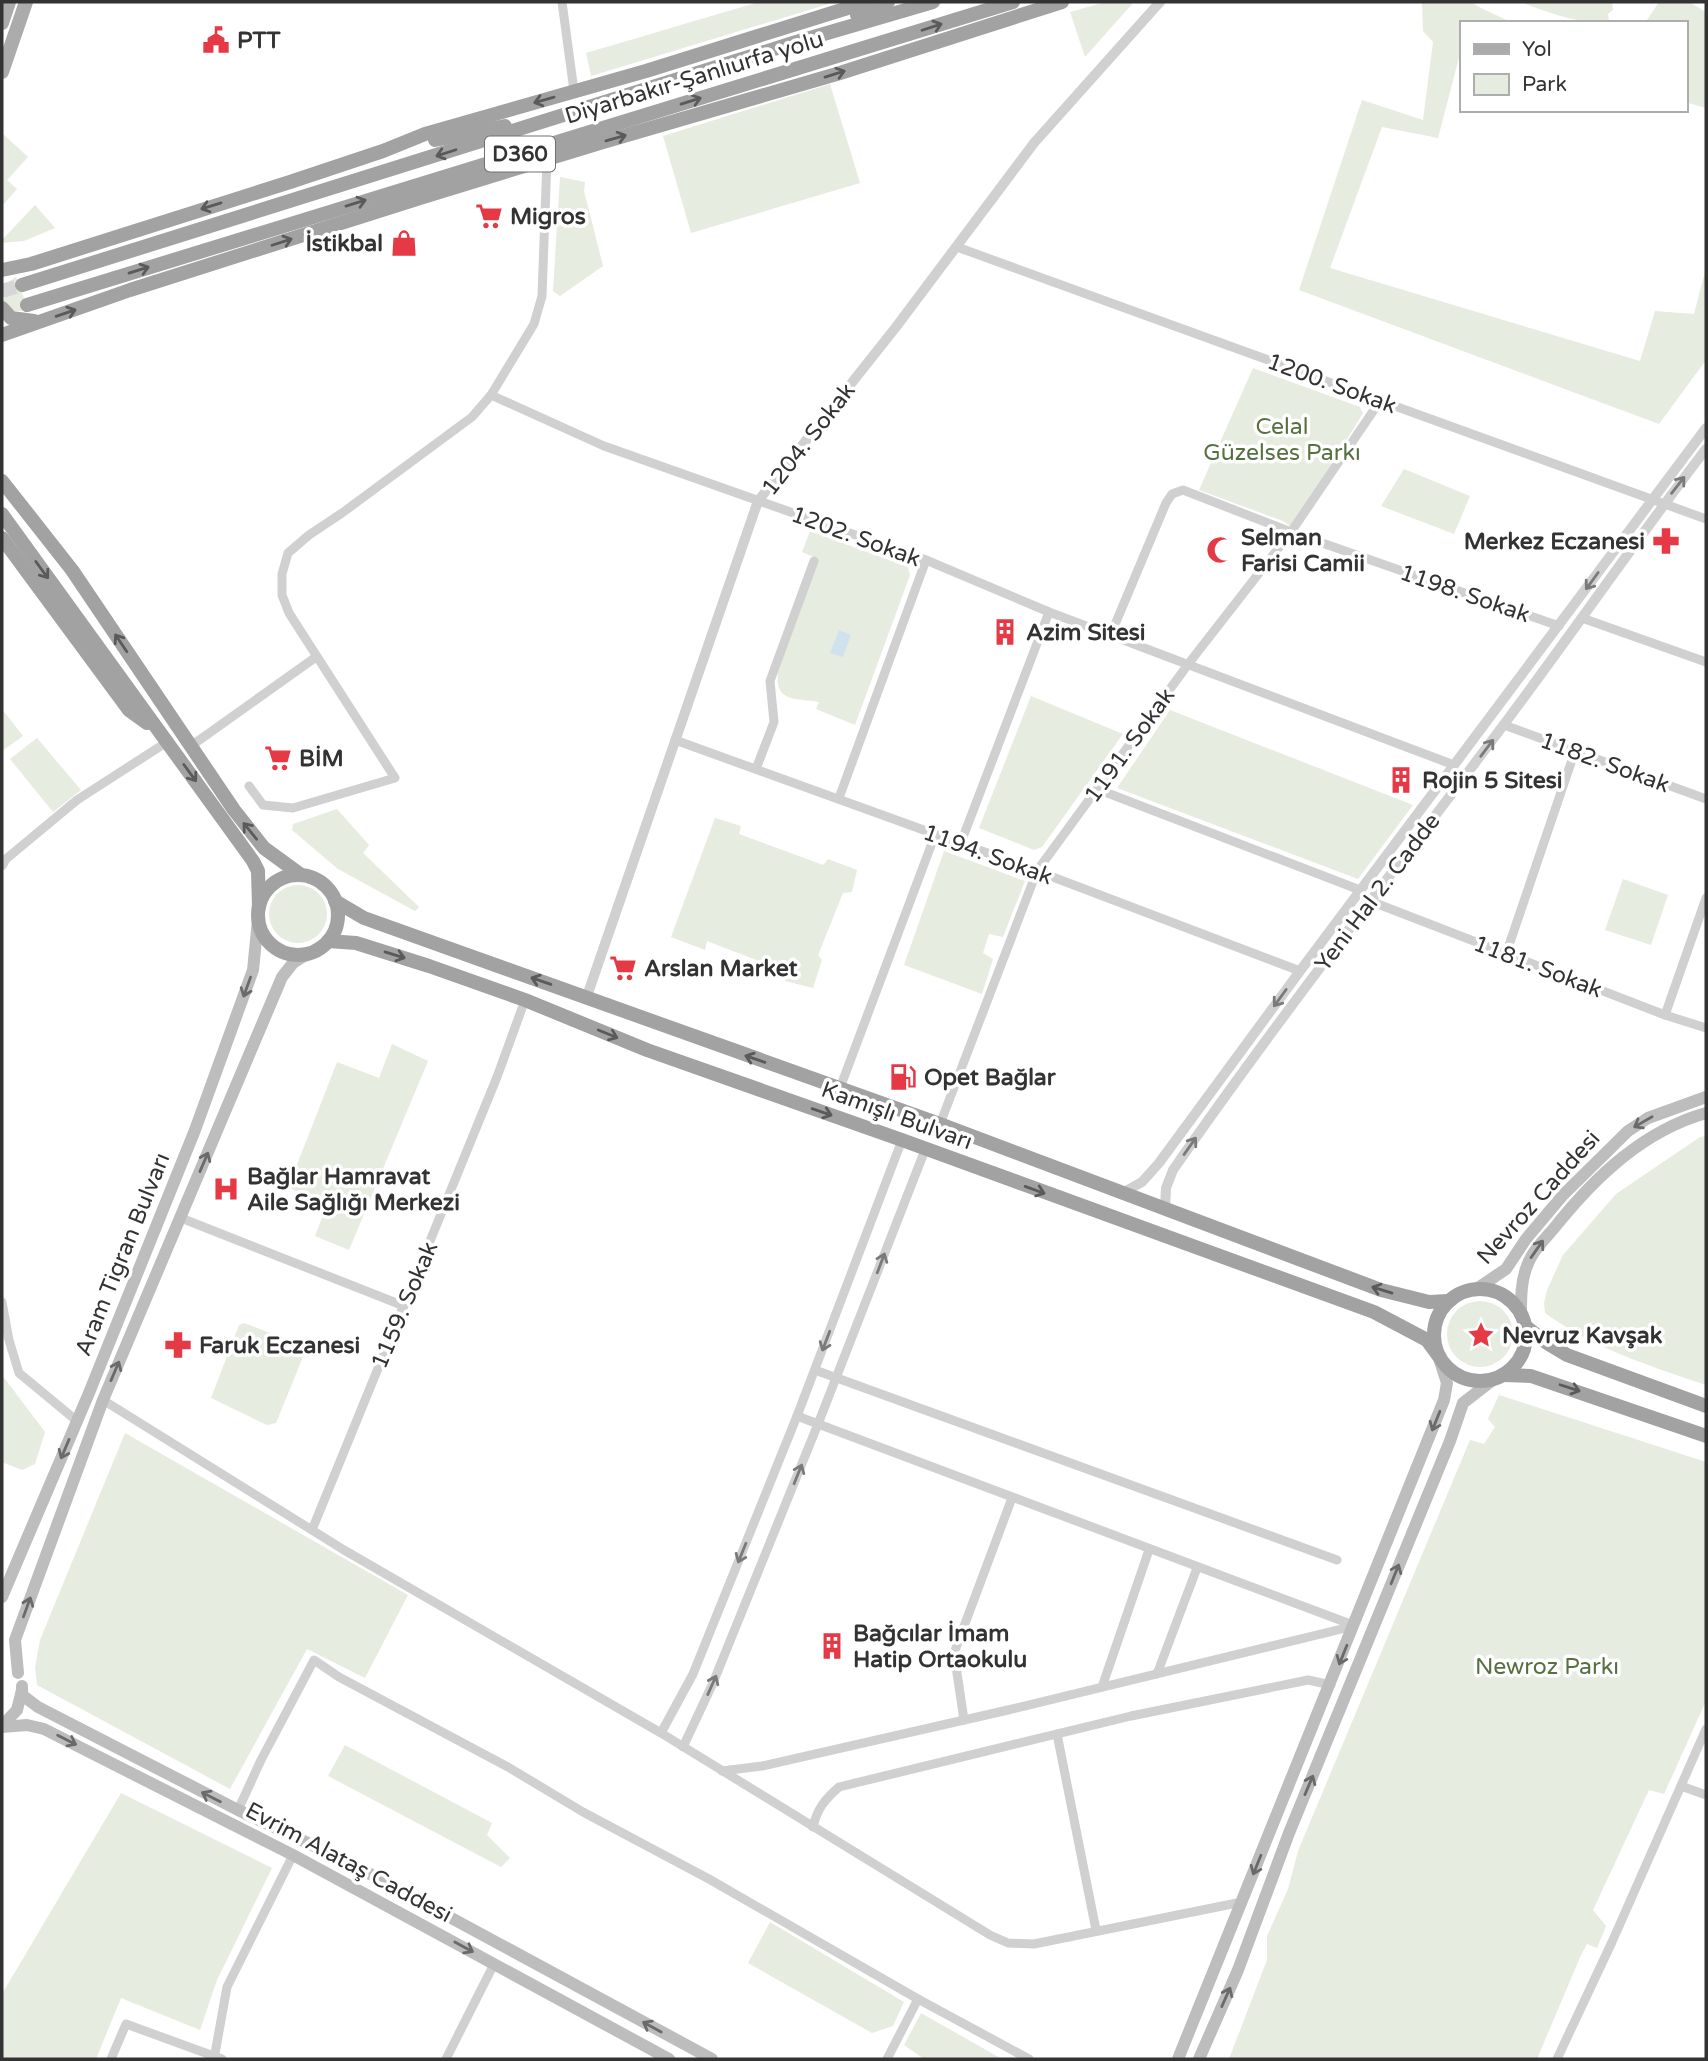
<svg xmlns="http://www.w3.org/2000/svg" width="1708" height="2061" font-family="'Varela Round',sans-serif">
<style>
.green{fill:#e6ecdf}
.water{fill:#cfe2ee}
.lines{fill:none;stroke-linecap:round;stroke-linejoin:round}
.trunk-tunnel{stroke:#d6d6d6;stroke-width:14;stroke-dasharray:14 7;stroke-linecap:butt}
.minor{stroke:#d0d0d0;stroke-width:9}
.tertiary{stroke:#d0d0d0;stroke-width:10}
.secondary{stroke:#bdbdbd;stroke-width:12}
.primary{stroke:#ababab;stroke-width:14}
.trunk{stroke:#a2a2a2;stroke-width:14}
.oneway{stroke:#5a5a5a}
.oneway2{stroke:#7a7a7a}
.oneway3{stroke:#6a6a6a}
.labels{text-anchor:middle;stroke-width:7;stroke-linejoin:round;paint-order:stroke}
.shield{fill:#fff;stroke:#707070;stroke-width:2}
.shield-label{font-size:21px;font-weight:bold;fill:#333}
.poi-label{font-size:23px;font-weight:bold;fill:#333;stroke:#fff;text-anchor:start}
.street-label{font-size:23px;fill:#333;stroke:#fff}
.park-label{font-size:23px;fill:#56703f;stroke:#fff}
</style>
<rect width="100%" height="100%" fill="#fff"/>
<g class="green">
<polygon points="759,2 835,2 591,76 586,53"/>
<polygon points="1106,2 1134,2 1085,57 1070,12"/>
<polygon points="1422,2 1471,2 1481,8 1513,23 1461,23 1461,50 1438,138 1382,127 1330,268 1640,361 1655,311 1694,314 1706,268 1706,360 1659,424 1299,290 1362,100 1423,120 1433,42 1423,31"/>
<path d="M1521 2H1612L1613 10 1608 14 1609 21C1580 25 1547 12 1521 2Z"/>
<polygon points="1659,2 1689,2 1706,12 1706,108 1685,102 1685,23 1645,23"/>
<polygon points="830,84 860,183 691,233 663,136"/>
<polygon points="2,133 28,157 7,180 17,189 2,206"/>
<polygon points="560,177 585,182 584,191 603,266 560,296 553,291"/>
<polygon points="35,205 55,228 24,241 2,243 2,240"/>
<polygon points="16,277 29,311 11,311 4,302 5,285"/>
<polygon points="1253,368 1360,407 1363,413 1293,528 1283,521 1199,490"/>
<polygon points="1404,469 1470,496 1454,534 1381,506"/>
<path d="M810 531 908 567 910 575 855 725 816 709 819 702C797 698 774 703 778 672L818 559 802 552Z"/>
<polygon points="1031,696 1123,734 1042,847 1034,850 979,828"/>
<polygon points="2,709 23,736 2,751"/>
<polygon points="1170,710 1413,805 1358,879 1117,788"/>
<polygon points="37,738 81,790 53,812 10,759"/>
<polygon points="337,809 369,845 363,853 419,907 415,911 338,869 292,830 293,824"/>
<polygon points="715,818 741,826 739,834 823,865 828,859 857,870 852,892 843,893 818,955 822,960 813,988 785,981 785,971 707,941 705,950 671,937"/>
<polygon points="944,851 1025,881 1003,937 989,934 983,953 993,959 982,994 904,965"/>
<polygon points="1623,879 1668,895 1651,945 1605,930"/>
<circle cx="298" cy="914" r="29"/>
<polygon points="392,1044 428,1061 349,1250 315,1236 328,1202 288,1188 337,1062 379,1078"/>
<path d="M1706 1136V1385C1650 1366 1593 1348 1545 1313L1544 1303 1547 1290 1563 1255 1616 1194 1700 1137Z"/>
<circle cx="1480" cy="1334" r="33"/>
<polygon points="244,1323 307,1347 276,1423 267,1425 211,1398 239,1325"/>
<polygon points="2,1375 45,1432 35,1464 22,1470 2,1462"/>
<polygon points="1499,1395 1706,1462 1706,1701 1664,1794 1649,1790 1593,1910 1606,1926 1597,1948 1587,1944 1581,1955 1537,2059 1229,2059 1267,1960 1267,1936 1288,1889 1298,1851 1470,1440 1484,1444 1495,1427 1488,1419"/>
<polygon points="125,1433 408,1595 365,1678 307,1649 230,1789 37,1685 35,1667 40,1640"/>
<polygon points="345,1745 492,1823 487,1835 510,1858 501,1867 328,1776"/>
<polygon points="121,1793 272,1868 217,1980 200,2030 121,1998 96,2059 2,2059 2,1994"/>
<polygon points="770,1922 904,2002 893,2026 872,2033 748,1963"/>
<polygon points="921,2013 1002,2059 924,2059 904,2045"/>
</g>
<polygon class="water" points="839,630 851,635 843,657 830,653"/>
<g class="lines">
<polyline class="trunk-tunnel" points="2,291 22,285"/>
<g class="minor">
<polyline points="562,2 574,91"/>
<polyline points="547,159 542,296 534,324 491,395 604,446 926,560 1049,612 1454,765"/>
<polyline points="957,247 1706,519"/>
<polyline points="1582,618 1706,662"/>
<polyline points="1111,634 1166,503 1172,494 1183,490 1291,532 1559,626"/>
<polyline points="1504,725 1706,799"/>
<polyline points="675,740 1037,871 1300,971"/>
<polyline points="191,746 316,657"/>
<polyline points="756,769 774,722 770,681 814,561"/>
<polyline points="249,786 263,805 293,808 395,778 289,613 282,595 282,574 288,553 309,535 342,513 472,417 491,395"/>
<polyline points="1097,789 1360,890"/>
<polyline points="839,798 926,560"/>
<polyline points="960,845 1049,612"/>
<polyline points="2,866 6,859 77,800 167,742"/>
<polyline points="1370,901 1665,1015 1706,1028"/>
<polyline points="1506,954 1575,751"/>
<polyline points="1665,1015 1706,898"/>
<polyline points="840,1088 935,835"/>
<polyline points="940,1124 1037,871 1189,663 1291,532 1380,401"/>
<polyline points="181,1218 404,1306"/>
<polyline points="2,1302 9,1340 19,1373 77,1421"/>
<polyline points="815,1370 1337,1560"/>
<polyline points="103,1400 344,1550 661,1733 990,1935 1008,1943 1034,1944 1242,1902"/>
<polyline points="797,1416 1353,1625"/>
<polyline points="312,1530 497,1077 525,1000"/>
<polyline points="1157,1674 1197,1568"/>
<polyline points="1102,1687 1149,1550"/>
<polyline points="964,1720 954,1653 1012,1498"/>
<polyline points="661,1733 693,1674 797,1416 902,1140"/>
<polyline points="1057,1734 1096,1930"/>
<polyline points="683,1747 713,1683 818,1424 925,1150"/>
<polyline points="722,1771 762,1766 1008,1710 1354,1626"/>
<polyline points="1681,1786 1706,1795"/>
<polyline points="238,1810 261,1760 314,1660 339,1677 508,1767 583,1812 709,1879 918,1999 1029,2059"/>
<path d="M813 1827C817 1809 825 1799 839 1787L1131 1716 1308 1680 1331 1685"/>
<polyline points="111,2059 126,2024 222,2059"/>
<polyline points="214,2059 227,1987 293,1855"/>
<polyline points="446,2059 494,1964"/>
<polyline points="887,2059 918,1999"/>
<polyline points="1557,2059 1612,1942 1706,1729"/>
</g>
<g class="tertiary">
<polyline points="587,996 758,501 896,327 1034,143 1160,2"/>
<polyline points="1124,1192 1142,1182 1159,1163 1300,971 1706,428"/>
<path d="M1165 1208 1166 1188 1173 1170C1278 1019 1392 874 1502 727 1571 635 1636 540 1706 449"/>
</g>
<g class="secondary">
<polyline points="1475,1290 1506,1269 1526,1239 1563,1195 1628,1131 1648,1118 1706,1097"/>
<path d="M1521 1313C1521 1298 1521 1281 1527 1266 1532 1251 1545 1239 1555 1227 1595 1177 1643 1131 1706 1113"/>
<polyline points="2,1597 89,1393 195,1130 253,970 258,920"/>
<polyline points="18,1673 15,1640 103,1400 282,977 293,963 307,954"/>
<polyline points="22,1686 22,1695 38,1707 238,1810 346,1861 712,2059"/>
<polyline points="2,1726 17,1710 22,1690"/>
<polyline points="2,1727 27,1725 44,1729 293,1855 669,2059"/>
<polyline points="1178,2059 1444,1400 1447,1383 1438,1355"/>
<polyline points="1199,2059 1238,1970 1289,1833 1450,1441 1463,1403 1494,1379"/>
</g>
<g class="primary">
<polyline points="2,23 9,2"/>
<polyline points="2,72 26,2"/>
</g>
<g class="trunk">
<polyline points="857,15 888,2"/>
<polyline points="435,140 505,126"/>
<polyline points="2,270 31,264 290,182 383,151 425,134 646,71 867,2"/>
<polyline points="22,285 793,43 933,2"/>
<polyline points="27,305 1013,2"/>
<polyline points="2,308 11,318 34,321"/>
<polyline points="2,335 130,290 423,197 603,142 840,73 1062,2"/>
<polyline points="2,481 72,570 234,810 264,848 301,875"/>
<polyline points="2,514 253,861 258,871 259,907"/>
<polyline points="2,538 129,710 147,723"/>
<circle cx="298" cy="915" r="40"/>
<polyline points="335,901 364,918 940,1124 1381,1290 1429,1302 1449,1301"/>
<polyline points="328,941 356,943 429,966 525,1000 647,1050 902,1140 1374,1312 1427,1340 1438,1355"/>
<circle cx="1480" cy="1335" r="46"/>
<polyline points="1525,1326 1547,1343 1567,1355 1706,1406"/>
<polyline points="1504,1375 1531,1376 1706,1436"/>
</g>
</g>
<defs><path id="oneway-shaft" d="M-6 0H5M1.5-3L5.5 0L1.5 3" fill="none" stroke-width="1.6" stroke-linecap="round" stroke-linejoin="round" transform="scale(1.75)"/></defs>
<g class="oneway">
<use href="#oneway-shaft" transform="translate(932 27) rotate(-18)"/>
<use href="#oneway-shaft" transform="translate(835 74) rotate(-17)"/>
<use href="#oneway-shaft" transform="translate(544 100) rotate(164)"/>
<use href="#oneway-shaft" transform="translate(691 101) rotate(-17)"/>
<use href="#oneway-shaft" transform="translate(616 138) rotate(-16)"/>
<use href="#oneway-shaft" transform="translate(446 153) rotate(162)"/>
<use href="#oneway-shaft" transform="translate(356 203) rotate(-17)"/>
<use href="#oneway-shaft" transform="translate(211 206) rotate(163)"/>
<use href="#oneway-shaft" transform="translate(282 242) rotate(-18)"/>
<use href="#oneway-shaft" transform="translate(139 270) rotate(-17)"/>
<use href="#oneway-shaft" transform="translate(66 313) rotate(-19)"/>
<use href="#oneway-shaft" transform="translate(42 570) rotate(54)"/>
<use href="#oneway-shaft" transform="translate(121 643) rotate(-124)"/>
<use href="#oneway-shaft" transform="translate(190 773) rotate(54)"/>
<use href="#oneway-shaft" transform="translate(250 831) rotate(-129)"/>
<use href="#oneway-shaft" transform="translate(395 955) rotate(17)"/>
<use href="#oneway-shaft" transform="translate(541 981) rotate(-161)"/>
<use href="#oneway-shaft" transform="translate(608 1034) rotate(22)"/>
<use href="#oneway-shaft" transform="translate(755 1059) rotate(-161)"/>
<use href="#oneway-shaft" transform="translate(822 1112) rotate(19)"/>
<use href="#oneway-shaft" transform="translate(1035 1190) rotate(20)"/>
<use href="#oneway-shaft" transform="translate(1382 1290) rotate(-163)"/>
<use href="#oneway-shaft" transform="translate(1570 1388) rotate(18)"/>
</g>
<g class="oneway2">
<use href="#oneway-shaft" transform="translate(1678 485) rotate(-52)"/>
<use href="#oneway-shaft" transform="translate(1592 581) rotate(126)"/>
<use href="#oneway-shaft" transform="translate(1487 748) rotate(-53)"/>
<use href="#oneway-shaft" transform="translate(1280 998) rotate(126)"/>
<use href="#oneway-shaft" transform="translate(1190 1146) rotate(-55)"/>
<use href="#oneway-shaft" transform="translate(881 1263) rotate(-69)"/>
<use href="#oneway-shaft" transform="translate(826 1341) rotate(111)"/>
<use href="#oneway-shaft" transform="translate(798 1474) rotate(-68)"/>
<use href="#oneway-shaft" transform="translate(742 1553) rotate(112)"/>
<use href="#oneway-shaft" transform="translate(712 1685) rotate(-66)"/>
</g>
<g class="oneway3">
<use href="#oneway-shaft" transform="translate(247 987) rotate(110)"/>
<use href="#oneway-shaft" transform="translate(1643 1122) rotate(150)"/>
<use href="#oneway-shaft" transform="translate(204 1162) rotate(-67)"/>
<use href="#oneway-shaft" transform="translate(1537 1249) rotate(-55)"/>
<use href="#oneway-shaft" transform="translate(115 1371) rotate(-67)"/>
<use href="#oneway-shaft" transform="translate(1436 1421) rotate(112)"/>
<use href="#oneway-shaft" transform="translate(65 1449) rotate(113)"/>
<use href="#oneway-shaft" transform="translate(1395 1574) rotate(-68)"/>
<use href="#oneway-shaft" transform="translate(27 1607) rotate(-70)"/>
<use href="#oneway-shaft" transform="translate(1343 1655) rotate(112)"/>
<use href="#oneway-shaft" transform="translate(67 1740) rotate(27)"/>
<use href="#oneway-shaft" transform="translate(1309 1785) rotate(-67)"/>
<use href="#oneway-shaft" transform="translate(211 1797) rotate(-153)"/>
<use href="#oneway-shaft" transform="translate(1257 1865) rotate(112)"/>
<use href="#oneway-shaft" transform="translate(464 1947) rotate(29)"/>
<use href="#oneway-shaft" transform="translate(1226 1997) rotate(-66)"/>
<use href="#oneway-shaft" transform="translate(652 2027) rotate(-151)"/>
</g>
<defs>
<symbol id="civic-bare" viewBox="-9 -9 18 18"><path d="M-.6-6.5H3V-4.5H.6V-3L4-1V1h2V6H-6V1h2V-1L-.6-3ZM-1.2 2.5V6h2.4V2.5Z" fill="#e63946" stroke="#fff" stroke-width="2.5" paint-order="stroke"/></symbol>
<symbol id="supermarket-bare" viewBox="-9 -9 18 18"><path d="M-6-5.5h2.5l.6 2H6L4.5 2H-2.5L-4.4-4H-6ZM-1.5 3.2a1.3 1.3 0 1 0 .1 0ZM3 3.2a1.3 1.3 0 1 0 .1 0Z" fill="#e63946" stroke="#fff" stroke-width="2.5" paint-order="stroke"/></symbol>
<symbol id="shop-bare" viewBox="-9 -9 18 18"><path d="M-5-2.5h2.3a2.7 3.5 0 0 1 5.4 0H5L5.5 6h-11ZM-1.5-2.5h3a1.5 2.3 0 0 0-3 0Z" fill="#e63946" stroke="#fff" stroke-width="2.5" paint-order="stroke"/></symbol>
<symbol id="pharmacy-bare" viewBox="-9 -9 18 18"><path d="M-2-6h4v4h4v4h-4v4h-4v-4h-4v-4h4Z" fill="#e63946" stroke="#fff" stroke-width="2.5" paint-order="stroke"/></symbol>
<symbol id="mosque-bare" viewBox="-9 -9 18 18"><path d="M3.5-4.9A6 6 0 1 0 3.5 4.9A5 5 0 1 1 3.5-4.9Z" fill="#e63946" stroke="#fff" stroke-width="2.5" paint-order="stroke"/></symbol>
<symbol id="building-bare" viewBox="-9 -9 18 18"><path d="M-4-6H4V6H1V3H-1V6H-4ZM-2.5-4.3h1.7v1.8h-1.7ZM.8-4.3h1.7v1.8H.8ZM-2.5-1h1.7V.8h-1.7ZM.8-1h1.7V.8H.8Z" fill="#e63946" stroke="#fff" stroke-width="2.5" paint-order="stroke"/></symbol>
<symbol id="fuel-bare" viewBox="-9 -9 18 18"><path d="M-5.5-6h7V0h2V4h1.3V-2.5L3-4.5l.8-.8L6-3V5H2.5V1h-1V6h-7ZM-4.2-4.7v3.2H.2V-4.7Z" fill="#e63946" stroke="#fff" stroke-width="2.5" paint-order="stroke"/></symbol>
<symbol id="hospital-bare" viewBox="-9 -9 18 18"><path d="M-5-5h3v3.5h4V-5h3V5h-3V1.5h-4V5h-3Z" fill="#e63946" stroke="#fff" stroke-width="2.5" paint-order="stroke"/></symbol>
<symbol id="sight-bare" viewBox="-9 -9 18 18"><path d="M0-6L1.8-2.2L6-1.7L2.9 1.2L3.7 5.4L0 3.3L-3.7 5.4L-2.9 1.2L-6-1.7L-1.8-2.2Z" fill="#e63946" stroke="#fff" stroke-width="2.5" paint-order="stroke"/></symbol>
</defs>
<g fill-rule="evenodd">
<use href="#civic-bare" x="197" y="21" width="38" height="38"/>
<use href="#supermarket-bare" x="470" y="197" width="38" height="38"/>
<use href="#shop-bare" x="385" y="224" width="38" height="38"/>
<use href="#pharmacy-bare" x="1647" y="522" width="38" height="38"/>
<use href="#mosque-bare" x="1201" y="531" width="38" height="38"/>
<use href="#building-bare" x="986" y="613" width="38" height="38"/>
<use href="#supermarket-bare" x="259" y="739" width="38" height="38"/>
<use href="#building-bare" x="1382" y="761" width="38" height="38"/>
<use href="#supermarket-bare" x="604" y="949" width="38" height="38"/>
<use href="#fuel-bare" x="884" y="1058" width="38" height="38"/>
<use href="#hospital-bare" x="207" y="1170" width="38" height="38"/>
<use href="#sight-bare" x="1462" y="1316" width="38" height="38"/>
<use href="#pharmacy-bare" x="159" y="1326" width="38" height="38"/>
<use href="#building-bare" x="813" y="1627" width="38" height="38"/>
</g>
<g class="labels">
<rect class="shield" x="485" y="136.5" width="70" height="35" rx="5"/>
<g class="shield-label">
<text x="520" y="161">D360</text>
</g>
<g class="poi-label">
<text x="237" y="48">PTT</text>
<text x="510" y="224">Migros</text>
<text x="383" y="251" text-anchor="end">İstikbal</text>
<text x="1241" y="545">Selman<tspan x="1241" dy="26">Farisi Camii</tspan></text>
<text x="1645" y="549" text-anchor="end">Merkez Eczanesi</text>
<text x="1026" y="640">Azim Sitesi</text>
<text x="299" y="766">BİM</text>
<text x="1422" y="788">Rojin 5 Sitesi</text>
<text x="644" y="976">Arslan Market</text>
<text x="924" y="1085">Opet Bağlar</text>
<text x="247" y="1184">Bağlar Hamravat<tspan x="247" dy="26">Aile Sağlığı Merkezi</tspan></text>
<text x="1502" y="1343">Nevruz Kavşak</text>
<text x="199" y="1353">Faruk Eczanesi</text>
<text x="853" y="1641">Bağcılar İmam<tspan x="853" dy="26">Hatip Ortaokulu</tspan></text>
</g>
<g class="street-label">
<text transform="translate(694 77) rotate(-17)" y="8">Diyarbakır-Şanlıurfa yolu</text>
<text transform="translate(1332 383) rotate(20)" y="8">1200. Sokak</text>
<text transform="translate(808 439) rotate(-52)" y="8">1204. Sokak</text>
<text transform="translate(856 536) rotate(20)" y="8">1202. Sokak</text>
<text transform="translate(1465 593) rotate(19)" y="8">1198. Sokak</text>
<text transform="translate(1129 745) rotate(-54)" y="8">1191. Sokak</text>
<text transform="translate(1605 762) rotate(20)" y="8">1182. Sokak</text>
<text transform="translate(988 854) rotate(20)" y="8">1194. Sokak</text>
<text transform="translate(1377 892) rotate(-53)" y="8">Yeni Hal 2. Cadde</text>
<text transform="translate(1538 966) rotate(21)" y="8">1181. Sokak</text>
<text transform="translate(897 1115) rotate(20)" y="8">Kamışlı Bulvarı</text>
<text transform="translate(1538 1197) rotate(-48)" y="8">Nevroz Caddesi</text>
<text transform="translate(122 1254) rotate(-68)" y="8">Aram Tigran Bulvarı</text>
<text transform="translate(404 1305) rotate(-67)" y="8">1159. Sokak</text>
<text transform="translate(349 1862) rotate(28)" y="8">Evrim Alataş Caddesi</text>
</g>
<g class="park-label">
<text x="1282" y="434">Celal<tspan x="1282" dy="26">Güzelses Parkı</tspan></text>
<text x="1547" y="1674">Newroz Parkı</text>
</g>
</g>
<rect width="1708" height="2061" fill="none" stroke="#333333" stroke-width="7"/>
<rect x="1460" y="21" width="228" height="91" fill="#ffffff" stroke="#adadad" stroke-width="2"/>
<rect x="1474" y="44" width="35" height="10" fill="#ababab" stroke="#adadad" stroke-width="2"/>
<text x="1522" y="56" font-size="21" fill="#333333">Yol</text>
<rect x="1474" y="74" width="35" height="21" fill="#e6ecdf" stroke="#adadad" stroke-width="2"/>
<text x="1522" y="91" font-size="21" fill="#333333">Park</text>
</svg>
